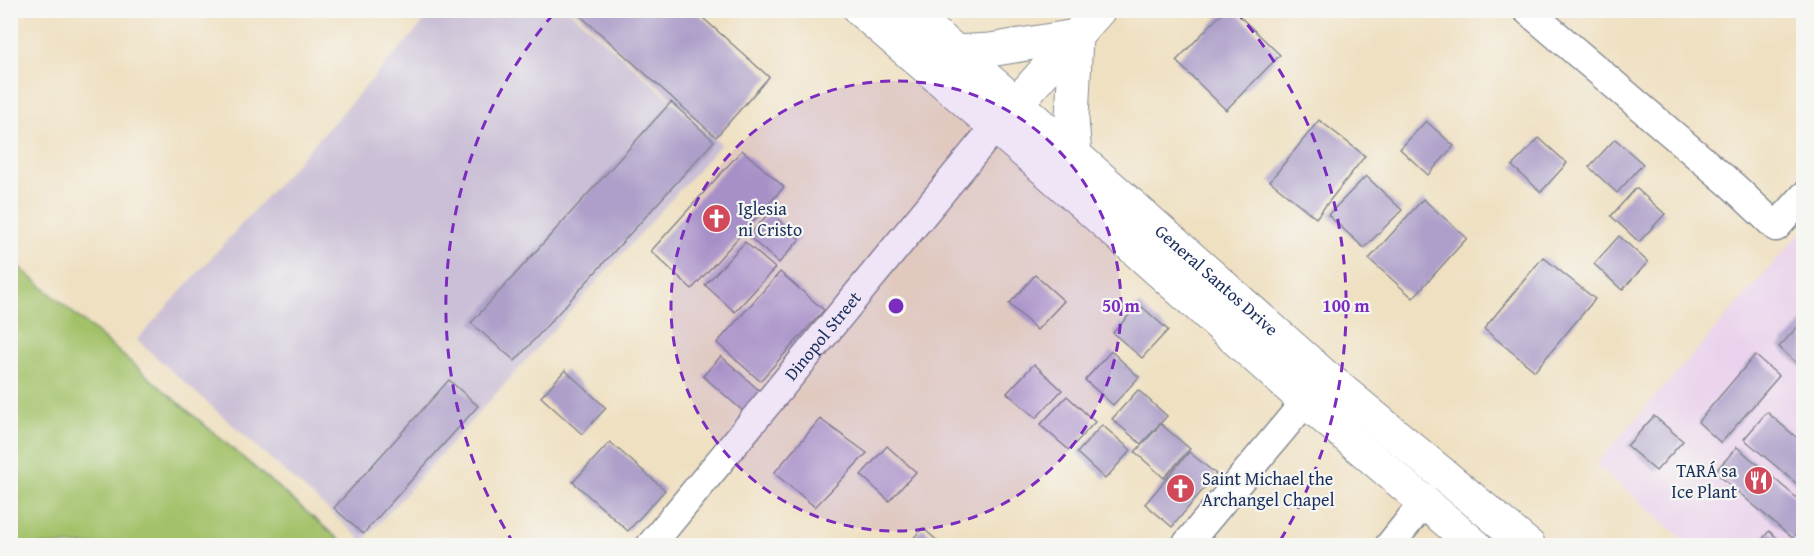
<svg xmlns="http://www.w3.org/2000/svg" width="1814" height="556" font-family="'Gentium Book Plus',serif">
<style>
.built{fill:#ead1ec}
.industrial{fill:#cabfd6}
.green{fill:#a2c168;stroke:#5e7863;stroke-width:1.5}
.building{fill:#ad9fc9}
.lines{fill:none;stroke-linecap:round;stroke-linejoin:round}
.street-casing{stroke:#858890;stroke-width:31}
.secondary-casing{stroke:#858890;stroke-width:35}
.highway-casing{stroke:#858890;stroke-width:35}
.street{stroke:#fff;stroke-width:28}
.secondary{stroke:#fff;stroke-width:33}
.highway{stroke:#fff;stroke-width:33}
.ring{fill:none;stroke:#7b2cbf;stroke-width:3;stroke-dasharray:10 8}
.labels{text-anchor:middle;stroke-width:4.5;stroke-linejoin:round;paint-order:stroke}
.poi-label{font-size:18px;fill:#1b2f5e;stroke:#f6f6f2;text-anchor:start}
.street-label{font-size:18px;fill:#1b2f5e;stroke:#f6f6f2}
.centre{fill:#7b2cbf;stroke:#f6f6f2;stroke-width:3}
.ring-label{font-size:18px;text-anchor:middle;font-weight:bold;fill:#7b2cbf;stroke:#f6f6f2;stroke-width:4.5;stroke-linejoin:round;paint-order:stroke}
</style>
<rect width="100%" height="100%" fill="#f6f6f2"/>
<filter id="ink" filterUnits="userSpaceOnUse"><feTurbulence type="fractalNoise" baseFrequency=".0167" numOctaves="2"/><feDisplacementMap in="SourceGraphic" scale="12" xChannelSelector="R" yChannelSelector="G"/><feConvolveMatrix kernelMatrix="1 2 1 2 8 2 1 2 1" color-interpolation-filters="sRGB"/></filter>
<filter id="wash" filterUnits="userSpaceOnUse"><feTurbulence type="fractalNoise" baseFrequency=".008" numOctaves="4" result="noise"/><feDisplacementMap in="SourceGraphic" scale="24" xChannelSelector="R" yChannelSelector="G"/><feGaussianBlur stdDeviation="1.35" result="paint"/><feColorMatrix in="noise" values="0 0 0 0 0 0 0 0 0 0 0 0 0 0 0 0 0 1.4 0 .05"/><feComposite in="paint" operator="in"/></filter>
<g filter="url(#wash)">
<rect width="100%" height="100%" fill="#efe0c1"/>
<polygon class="built" points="1803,230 1803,545 1690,545 1596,464"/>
<polygon class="industrial" points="434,11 570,11 721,144 363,541 137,340"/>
<polygon class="green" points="11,260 342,542 339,545 11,545"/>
<g id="blocks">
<g class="building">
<polygon points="574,10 694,10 769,77 716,137"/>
<polygon points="1225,10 1233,10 1280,55 1226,110 1176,61"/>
<polygon points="671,102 714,141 515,361 471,323"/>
<polygon points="1319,120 1365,156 1316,218 1270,181"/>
<polygon points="1426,121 1454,146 1428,175 1400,149"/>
<polygon points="1539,138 1567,163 1541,192 1512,166"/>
<polygon points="1615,139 1643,164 1617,193 1589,167"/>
<polygon points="742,150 784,187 692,289 651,251"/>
<polygon points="1366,176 1402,210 1364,248 1328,215"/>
<polygon points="1636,188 1665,214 1639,242 1611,216"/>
<polygon points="1423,199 1467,238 1413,298 1369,259"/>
<polygon points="770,212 800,239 779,263 748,236"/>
<polygon points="1619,236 1648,262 1622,290 1594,264"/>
<polygon points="745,242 775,268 735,312 705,285"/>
<polygon points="1543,257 1595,299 1535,371 1484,329"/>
<polygon points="780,272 824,310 760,381 717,343"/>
<polygon points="1035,275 1064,301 1037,330 1009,304"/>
<polygon points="1139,304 1168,330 1142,358 1113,333"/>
<polygon points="1804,320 1804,370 1779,347"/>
<polygon points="1111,351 1139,377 1113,405 1085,380"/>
<polygon points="1755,355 1779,376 1721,443 1698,422"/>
<polygon points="721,356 762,393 744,412 703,376"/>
<polygon points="1034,364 1062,390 1036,418 1007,393"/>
<polygon points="565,370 606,408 582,434 541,397"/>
<polygon points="449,380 478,406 363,534 334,508"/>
<polygon points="1138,390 1167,416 1141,444 1112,419"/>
<polygon points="1067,396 1095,422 1069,450 1040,425"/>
<polygon points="1767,412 1804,444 1804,490 1744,439"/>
<polygon points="1654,416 1683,441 1656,471 1627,446"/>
<polygon points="820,419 867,453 815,507 774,473"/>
<polygon points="1161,424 1190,449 1164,478 1135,452"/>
<polygon points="1102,425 1131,450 1105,479 1077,453"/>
<polygon points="610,442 665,490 628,531 573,482"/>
<polygon points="887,446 916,472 889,501 861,475"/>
<polygon points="1737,447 1804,504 1804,524 1792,538 1715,472"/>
<polygon points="1189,452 1216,474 1172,527 1145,504"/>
<polygon points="923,528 943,546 906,546"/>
<polygon points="1769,531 1786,546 1757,546"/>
<polygon points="1804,531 1804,546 1791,546"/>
</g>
</g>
</g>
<g filter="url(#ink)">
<use href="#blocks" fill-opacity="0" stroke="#858890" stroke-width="1.5"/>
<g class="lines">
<defs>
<g id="street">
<polyline points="1527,10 1733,186 1776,227 1804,196"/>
<path id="s1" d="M650 546 995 127"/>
<polyline points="1185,546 1320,384"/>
<polyline points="1389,546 1425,501"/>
</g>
<polyline id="secondary" points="998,124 1099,10"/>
<g id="highway">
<polyline points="860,10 1057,180 1306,402 1476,546"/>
<path id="s2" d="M907 10 1016 103 1326 377 1529 546"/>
<polyline points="955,52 990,50 1076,36 1072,119 1075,155"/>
</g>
</defs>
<use href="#street" class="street-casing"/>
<use href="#secondary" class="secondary-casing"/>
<use href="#highway" class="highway-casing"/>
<use href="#street" class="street"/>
<use href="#secondary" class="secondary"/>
<use href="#highway" class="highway"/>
</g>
</g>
<circle cx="896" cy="306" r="225" fill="#7b2cbf" fill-opacity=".12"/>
<g class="ring">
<circle cx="896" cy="306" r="225"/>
<path d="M514 544A450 450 0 0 1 556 11M1236 11A450 450 0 0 1 1278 544"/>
</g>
<defs>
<symbol id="church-disc" viewBox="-11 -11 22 22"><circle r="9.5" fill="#d1495b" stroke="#f6f6f2"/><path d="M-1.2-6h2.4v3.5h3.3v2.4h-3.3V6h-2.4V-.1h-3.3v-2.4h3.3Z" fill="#fff"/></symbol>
<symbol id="restaurant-disc" viewBox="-11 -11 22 22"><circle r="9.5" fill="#d1495b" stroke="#f6f6f2"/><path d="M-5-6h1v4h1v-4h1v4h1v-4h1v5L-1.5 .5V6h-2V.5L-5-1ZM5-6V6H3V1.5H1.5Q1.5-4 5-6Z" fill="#fff"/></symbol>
</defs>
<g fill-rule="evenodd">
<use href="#church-disc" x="700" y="202" width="33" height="33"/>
<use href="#restaurant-disc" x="1742" y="464" width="33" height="33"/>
<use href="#church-disc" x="1164" y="472" width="33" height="33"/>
</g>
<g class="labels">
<g class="poi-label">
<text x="738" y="215">Iglesia<tspan x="738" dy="21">ni Cristo</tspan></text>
<text x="1737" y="477" text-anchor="end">TARÁ sa<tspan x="1737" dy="21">Ice Plant</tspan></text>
<text x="1202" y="485">Saint Michael the<tspan x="1202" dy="21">Archangel Chapel</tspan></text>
</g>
<g class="street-label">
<text dy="6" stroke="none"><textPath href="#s2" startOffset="411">General Santos Drive</textPath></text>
<text dy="6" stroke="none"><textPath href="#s1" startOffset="272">Dinopol Street</textPath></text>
</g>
</g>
<circle cx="896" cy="306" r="9" class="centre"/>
<g class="ring-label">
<text x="1121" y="312">50 m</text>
<text x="1346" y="312">100 m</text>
</g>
<rect width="1814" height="556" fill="none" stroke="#f6f6f2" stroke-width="36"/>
</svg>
